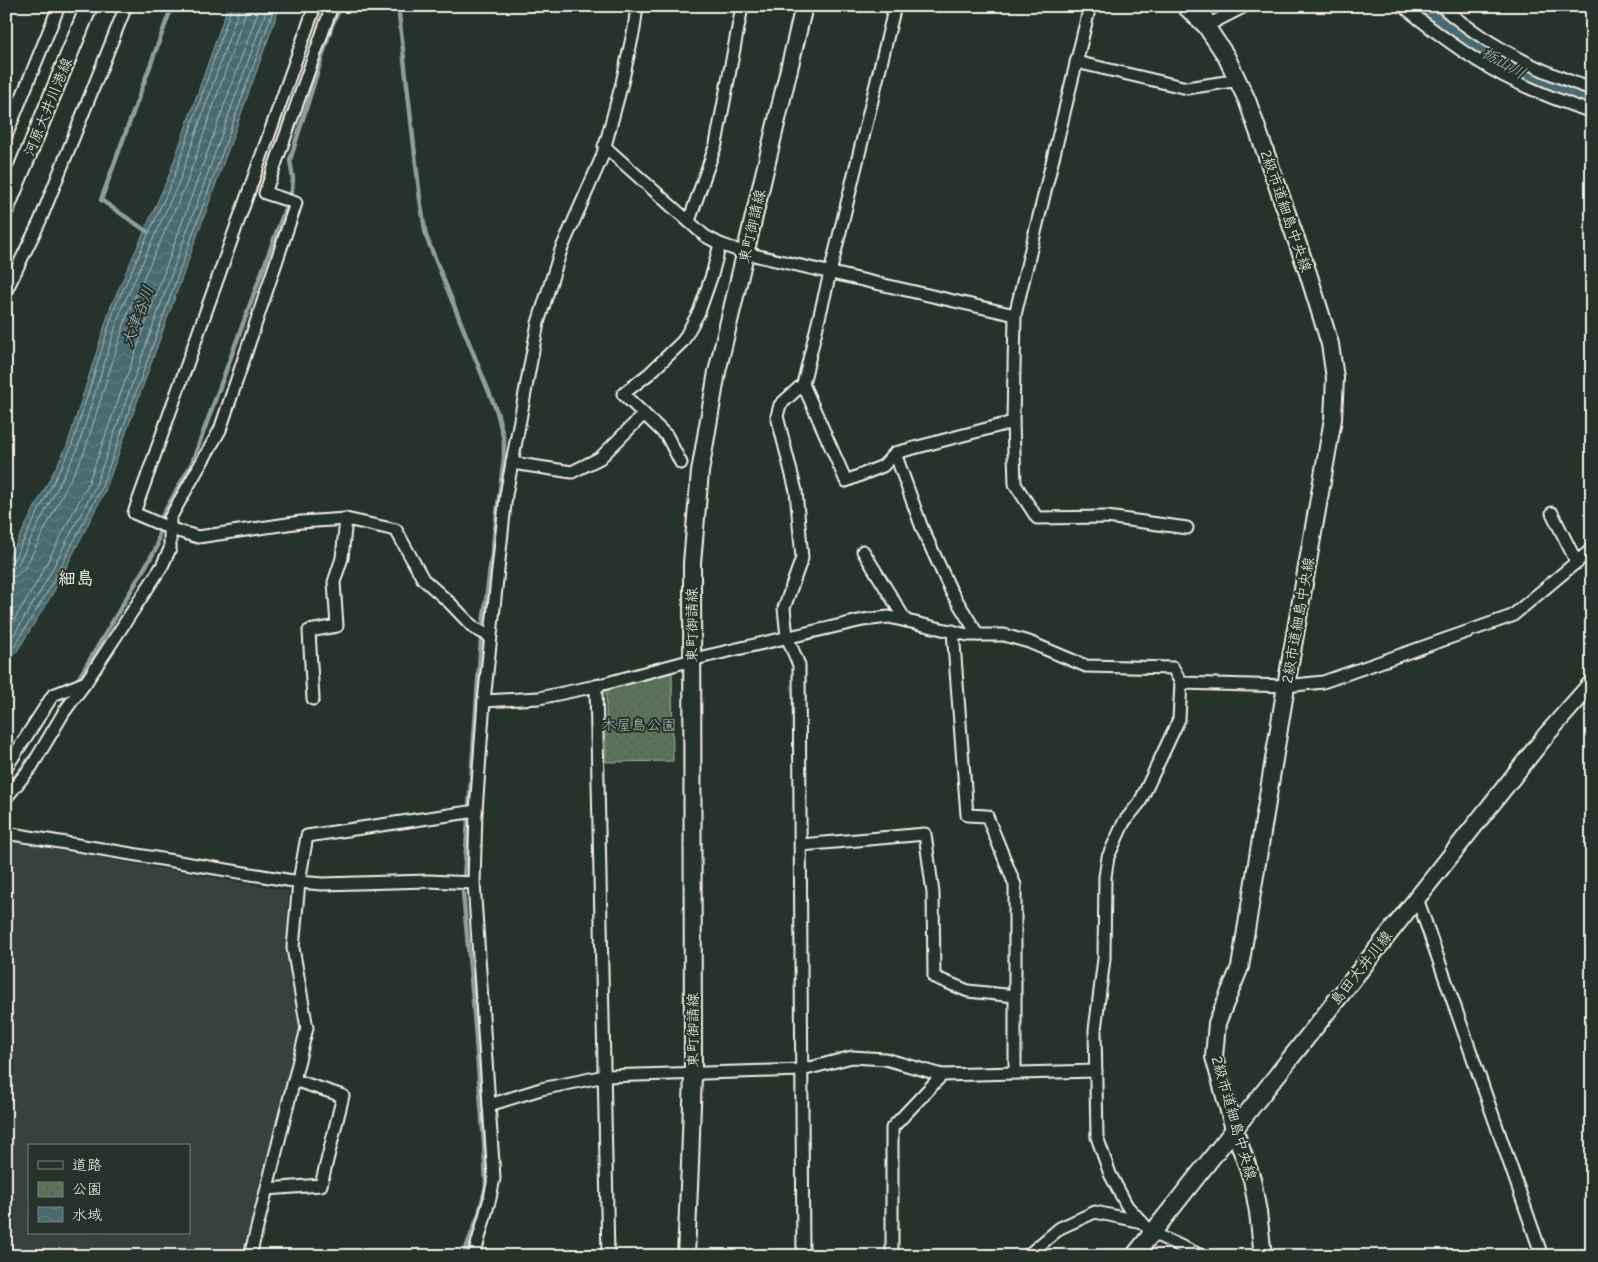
<svg xmlns="http://www.w3.org/2000/svg" width="1598" height="1262" font-family="'Comic Neue','Klee One',sans-serif">
<style>
.built{fill:#374141;fill-rule:evenodd}
.park{fill:url(#park-dots);stroke:#a7b2a0}
.water{fill:url(#water-waves);stroke:#8da09f}
.lines{fill:none;stroke-linecap:round;stroke-linejoin:round}
.shore{stroke:#afbbb8;stroke-width:1}
.stream{stroke:#8da09f;stroke-width:4.5}
.river{stroke:#486a6f;stroke-width:26}
.street-casing{stroke:#f4f1e8;stroke-width:15}
.secondary-casing{stroke:#f4f1e8;stroke-width:20}
.street{stroke:#26332d;stroke-width:11}
.secondary{stroke:#26332d;stroke-width:16}
.labels{text-anchor:middle;stroke-width:4;stroke-linejoin:round;paint-order:stroke}
.street-label{font-size:15px;fill:#f4f1e8;stroke:#26332d}
.park-label{font-size:15px;fill:#b6bfaf;stroke:#26332d}
.water-label{font-size:16px;font-style:italic;fill:#afbbb8;stroke:#26332d}
.quarter-label{font-size:18px;font-weight:bold;fill:#f4f1e8;stroke:#26332d}
</style>
<defs>
<pattern id="park-dots" width="8" height="8" patternUnits="userSpaceOnUse" patternTransform="scale(1.25)"><rect width="8" height="8" fill="#5a7359"/><path d="M2 2h.1M6 6h.1" fill="none" stroke="#515b4f" stroke-width="1.8" stroke-linecap="round"/></pattern>
<pattern id="water-waves" width="16" height="10" patternUnits="userSpaceOnUse" patternTransform="scale(1.25)"><rect width="16" height="10" fill="#486a6f"/><path d="M0 5q4-4 8 0t8 0" fill="none" stroke="#638084"/></pattern>
</defs>
<rect width="100%" height="100%" fill="#26332d"/>
<filter id="ink" filterUnits="userSpaceOnUse"><feTurbulence type="fractalNoise" baseFrequency=".02" numOctaves="2"/><feDisplacementMap in="SourceGraphic" scale="10" xChannelSelector="R" yChannelSelector="G"/><feConvolveMatrix kernelMatrix="1 2 1 2 8 2 1 2 1" color-interpolation-filters="sRGB"/></filter>
<g filter="url(#ink)">
<path class="built" d="M6 841 289 891 286 946 302 1028 247 1256H6ZM29 1146H189V1233H29Z"/>
<polygon class="park" points="672,673 673,761 606,762 606,690"/>
<polygon class="water" points="228,6 280,6 105,491 53,593 6,669 6,563 67,446 111,306 168,178"/>
<g class="lines">
<g class="shore">
<polyline points="6,564 10,563 13,561 71,448 115,307 173,180 232,6"/>
<polyline points="6,570 13,569 18,564 77,450 121,310 179,182 238,12 238,6"/>
<polyline points="6,577 16,576 25,568 84,453 128,312 186,185 245,14 246,6"/>
<polyline points="6,633 36,584 88,484 260,6"/>
<polyline points="6,648 43,587 95,487 268,6"/>
<polyline points="6,660 48,591 101,489 275,6"/>
</g>
<g class="stream">
<polyline points="398,6 420,199 426,236 497,412 504,440 504,458 481,640 463,892 473,1000 484,1143 486,1186 479,1214 463,1256"/>
<polyline points="148,232 101,200 172,6"/>
<polyline points="76,683 157,547 161,518 192,463 292,190 293,179 290,160 332,25 341,6"/>
<polyline points="61,707 72,690"/>
<polyline points="6,789 31,756"/>
</g>
<polyline class="river" points="1426,6 1460,36 1530,77 1592,101"/>
<defs>
<g id="street">
<polyline points="315,6 134,513 171,529 198,537 301,522 346,519 396,530 423,579 450,603 474,628 490,636"/>
<polyline points="1202,6 1210,24"/>
<path d="M1403 6C1437 34 1474 62 1514 81 1539 93 1565 103 1592 112"/>
<path d="M1441 6C1485 44 1537 71 1592 89"/>
<polyline points="1206,26 1245,6"/>
<polyline points="1076,62 1187,88 1239,80"/>
<polyline points="6,136 59,6"/>
<polyline points="604,146 705,236 720,244 712,275 699,312 683,341 650,373 623,394 667,436 681,463"/>
<polyline points="689,221 716,144 741,12 740,6"/>
<polyline points="720,244 745,253 1015,315 1090,6"/>
<polyline points="6,291 40,221 126,6"/>
<polyline points="1015,315 1013,422 1015,484 1037,518 1107,517 1187,528"/>
<polyline points="803,384 846,481 883,466 895,453 1013,422"/>
<polyline points="895,453 922,528 951,591 978,635"/>
<polyline points="512,463 572,472 600,458 644,414"/>
<polyline points="1552,513 1577,563"/>
<polyline points="863,551 906,621"/>
<polyline points="953,631 967,815 987,816 1015,885 1015,1073"/>
<polyline points="1181,683 1286,686 1323,682 1512,616 1592,549"/>
<polyline points="596,686 608,1256"/>
<polyline points="313,699 309,631 337,626 334,582 342,558 346,519"/>
<polyline points="484,701 539,698 596,686 707,656 863,620 889,617 968,635 1004,635 1029,642 1086,666 1173,668 1181,683 1179,719 1140,802 1124,822 1108,857 1105,877 1104,959 1095,1030 1097,1137 1110,1174 1127,1206 1152,1233 1202,1256"/>
<polyline points="6,768 53,695 86,682 162,566 170,549 170,518 220,430 296,203 265,193 332,6"/>
<polyline points="6,798 32,766 64,712 86,682"/>
<polyline points="6,833 299,882 322,884 428,881 474,883"/>
<polyline points="801,845 925,834 933,893 934,977 968,991 1015,996"/>
<polyline points="1417,898 1542,1256"/>
<polyline points="489,1105 541,1089 605,1076 802,1070 852,1057 885,1059 942,1075 1096,1071"/>
<polyline points="267,1189 321,1185 343,1096 294,1080"/>
<polyline points="250,1256 307,1028 293,948 299,882 307,836 476,811"/>
<polyline points="474,1256 490,1198 494,1178 474,883 476,811 484,701 506,495 538,323 561,250 602,157 622,83 634,29 637,6"/>
<polyline points="803,1256 799,665 787,637 784,608 802,558 796,491 777,416 780,405 803,384 895,6"/>
<polyline points="892,1256 892,1128 942,1075"/>
<polyline points="1027,1256 1060,1228 1095,1212 1142,1222"/>
</g>
<g id="secondary">
<polyline points="1185,6 1206,26 1226,56 1247,100 1308,273 1330,344 1335,378 1333,419 1286,686 1240,967 1217,1023 1214,1057 1234,1129 1252,1179 1258,1212 1263,1256"/>
<polyline points="6,208 89,6"/>
<polyline points="686,1256 690,1164 693,1074 692,563 700,472 717,372 804,6"/>
<polyline points="1134,1256 1547,734 1592,683"/>
</g>
</defs>
<use href="#street" class="street-casing"/>
<use href="#secondary" class="secondary-casing"/>
<use href="#street" class="street"/>
<use href="#secondary" class="secondary"/>
</g>
</g>
<g class="labels">
<g class="street-label">
<text transform="translate(48 107) rotate(-68)" y="5">河原大井川港線</text>
<text transform="translate(1286 211) rotate(71)" y="5">2級市道細島中央線</text>
<text transform="translate(752 226) rotate(-77)" y="5">東町御請線</text>
<text transform="translate(1298 620) rotate(-80)" y="5">2級市道細島中央線</text>
<text transform="translate(692 625) rotate(-90)" y="5">東町御請線</text>
<text transform="translate(1361 968) rotate(-52)" y="5">島田大井川線</text>
<text transform="translate(693 1030) rotate(-90)" y="5">東町御請線</text>
<text transform="translate(1234 1118) rotate(74)" y="5">2級市道細島中央線</text>
</g>
<g class="park-label">
<text x="639" y="730">木屋島公園</text>
</g>
<g class="water-label">
<text transform="translate(1504 62) rotate(30)" y="6">栃山川</text>
<text transform="translate(137 316) rotate(-69)" y="6">大津谷川</text>
</g>
<g class="quarter-label">
<text x="76" y="584">細島</text>
</g>
</g>
<rect width="1598" height="1262" fill="none" stroke="#26332d" stroke-width="25"/>
<rect x="12" y="12" width="1573" height="1237" fill="none" stroke="#f4f1e8" stroke-width="2" filter="url(#ink)"/>
<rect x="28" y="1144" width="162" height="90" fill="#26332d" stroke="#787f78"/>
<rect x="38" y="1161" width="25" height="8" fill="#26332d" stroke="#787f78"/>
<text x="72" y="1170" font-size="15" fill="#f4f1e8">道路</text>
<rect x="38" y="1182" width="25" height="15" fill="url(#park-dots)" stroke="#787f78"/>
<text x="72" y="1194" font-size="15" fill="#f4f1e8">公園</text>
<rect x="38" y="1207" width="25" height="15" fill="url(#water-waves)" stroke="#787f78"/>
<text x="72" y="1220" font-size="15" fill="#f4f1e8">水域</text>
</svg>
